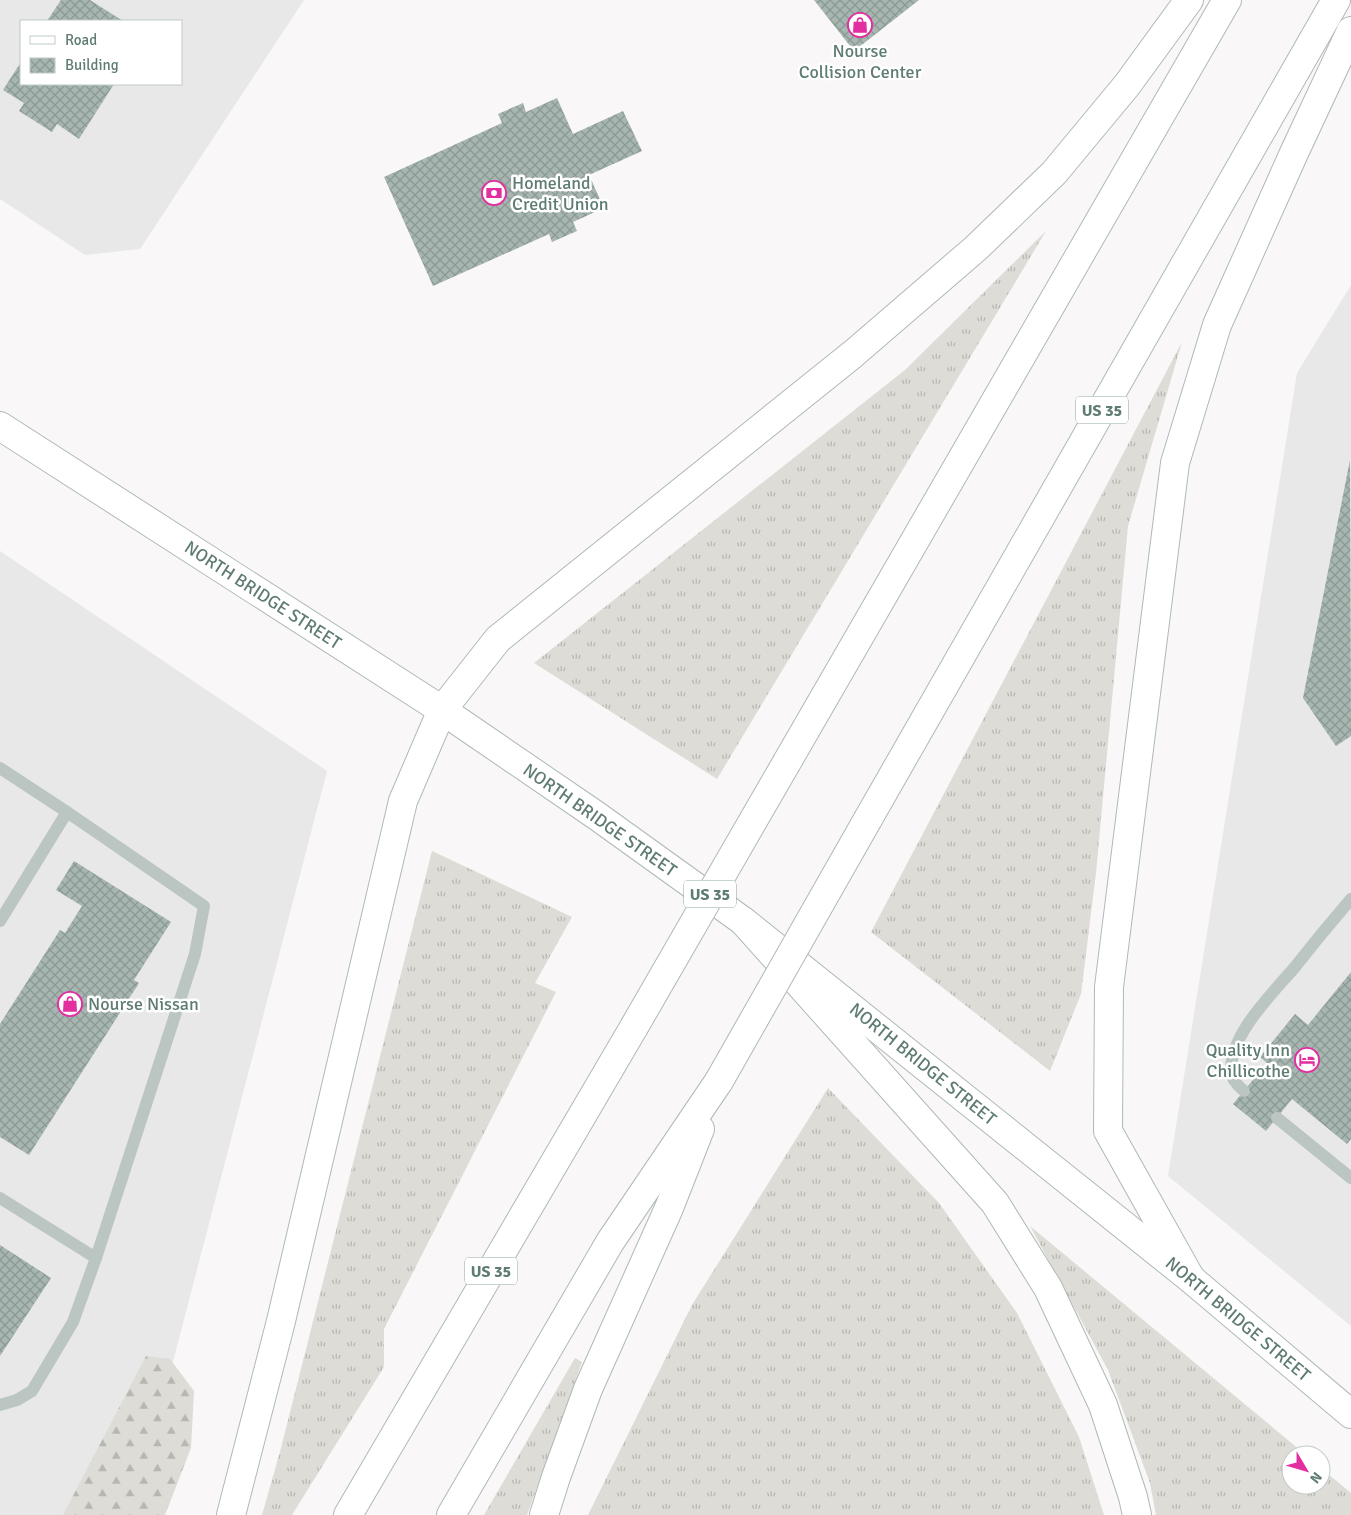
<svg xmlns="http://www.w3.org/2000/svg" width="1351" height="1515" font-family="Signika,sans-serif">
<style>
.built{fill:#e7e8e7;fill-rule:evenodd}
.grass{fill:url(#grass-tufts)}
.forest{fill:url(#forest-firs)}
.building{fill:url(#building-cross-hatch)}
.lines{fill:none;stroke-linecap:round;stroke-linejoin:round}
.secondary-casing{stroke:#aebab5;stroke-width:30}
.motorway-casing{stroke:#afb9b5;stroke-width:30}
.service{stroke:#bbc5c1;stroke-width:12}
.secondary{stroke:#fff;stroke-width:28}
.motorway{stroke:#fff;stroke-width:28}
.motorway-bridge-casing{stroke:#afb9b5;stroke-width:30;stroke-linecap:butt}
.motorway-bridge{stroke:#fff;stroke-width:28}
.labels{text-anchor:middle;stroke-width:5;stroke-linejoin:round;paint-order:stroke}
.shield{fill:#fff;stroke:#8fa39b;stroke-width:1}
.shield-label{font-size:16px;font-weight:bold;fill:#5f7c70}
.poi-label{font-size:18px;fill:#5f7c70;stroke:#fff;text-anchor:start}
.street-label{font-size:18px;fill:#5f7c70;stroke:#fff}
</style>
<defs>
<pattern id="grass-tufts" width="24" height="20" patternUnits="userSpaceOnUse" patternTransform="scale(1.25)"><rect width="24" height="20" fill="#dedcd6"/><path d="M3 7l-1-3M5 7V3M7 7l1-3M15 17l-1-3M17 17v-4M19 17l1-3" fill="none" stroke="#b7b7b2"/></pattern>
<pattern id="forest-firs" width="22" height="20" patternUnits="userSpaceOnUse" patternTransform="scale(1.25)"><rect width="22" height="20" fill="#dedcd6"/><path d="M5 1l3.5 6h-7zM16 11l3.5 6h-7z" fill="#b7b7b2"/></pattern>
<pattern id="building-cross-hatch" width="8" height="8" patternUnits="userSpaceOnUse" patternTransform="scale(1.25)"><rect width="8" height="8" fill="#a7b6b0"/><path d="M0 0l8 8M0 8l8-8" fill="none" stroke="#8b9994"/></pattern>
</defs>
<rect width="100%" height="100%" fill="#f9f7f7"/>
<g class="built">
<path d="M0 0H304L140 249 85 255 0 199ZM21 21H181V84H21Z"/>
<polygon points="1351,285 1351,1326 1168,1176 1297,373"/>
<polygon points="0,551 327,771 133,1515 0,1515"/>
</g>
<g class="grass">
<polygon points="1046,231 717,779 534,663 905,370"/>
<polygon points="1182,342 1128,526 1096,873 1081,994 1050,1071 871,932"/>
<polygon points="432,851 572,917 535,983 556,992 384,1329 384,1367 292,1515 262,1515 281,1448"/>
<polygon points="828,1088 939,1203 1017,1313 1079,1437 1104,1515 588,1515 692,1305"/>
<polygon points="1030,1226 1306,1455 1291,1455 1291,1485 1321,1485 1321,1468 1351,1493 1351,1515 1156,1515 1150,1483 1108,1370"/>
<polygon points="575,1358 582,1362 527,1515 484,1515"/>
</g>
<polygon class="forest" points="146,1356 170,1359 194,1391 191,1448 165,1515 63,1515"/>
<g class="building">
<polygon points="61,0 90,0 123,21 47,21"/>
<polygon points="814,0 919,0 854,51"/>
<polygon points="21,62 21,84 114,84 79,139 57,124 52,132 19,111 24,103 3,90"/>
<polygon points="557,98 573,134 623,111 642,151 589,175 604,208 573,222 577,231 552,242 549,234 433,286 384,177 502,123 498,114 523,103 526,112"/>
<polygon points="1350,460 1351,736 1336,746 1303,698"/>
<polygon points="74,861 171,922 134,980 139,983 29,1155 0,1137 0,1024 60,930 65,933 82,906 56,890"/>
<polygon points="1351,972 1351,1139 1347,1144 1292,1099 1266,1131 1233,1104 1267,1063 1260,1057 1295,1014 1308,1025"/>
<polygon points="0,1245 51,1278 0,1356"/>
</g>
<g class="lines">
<defs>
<polyline id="secondary" points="0,426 442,710 597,816 743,921 1191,1279 1351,1414"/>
<g id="motorway">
<polyline points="787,762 1227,0"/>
<polyline points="868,819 1336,0"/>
<polyline points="743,921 995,1203 1048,1288 1103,1405 1133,1497 1137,1515"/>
<polyline points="1191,1279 1108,1131 1109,987 1175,463 1217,325 1294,153 1351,31"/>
<polyline points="231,1515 281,1321 403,801 442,710 498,639 853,354 975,249 1054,173 1127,85 1189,0"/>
<polyline points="348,1515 634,1027"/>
<polyline points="451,1515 610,1242 719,1081"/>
<polyline points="544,1515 556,1477 588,1389 669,1208 700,1129"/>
</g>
</defs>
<use href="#secondary" class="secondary-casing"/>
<use href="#motorway" class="motorway-casing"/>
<g class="service">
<polyline points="0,768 67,812 204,906 195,954 96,1258 73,1322 32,1391 17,1400 0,1405"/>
<polyline points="0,921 67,812"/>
<path d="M1244 1091C1238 1086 1230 1078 1231 1069 1232 1032 1272 994 1295 967 1313 944 1332 921 1351 899"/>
<polyline points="1277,1118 1351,1178"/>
<polyline points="0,1198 96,1258"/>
</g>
<use href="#secondary" class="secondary"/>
<use href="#motorway" class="motorway"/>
<defs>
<g id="motorway-bridge">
<polyline points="634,1027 787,762"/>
<polyline points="719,1081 868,819"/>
</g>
</defs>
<use href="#motorway-bridge" class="motorway-bridge-casing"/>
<use href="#motorway-bridge" class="motorway-bridge"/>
</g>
<defs>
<symbol id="shop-ring" viewBox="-11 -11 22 22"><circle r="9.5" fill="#fff" stroke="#e22e9f" stroke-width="1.5"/><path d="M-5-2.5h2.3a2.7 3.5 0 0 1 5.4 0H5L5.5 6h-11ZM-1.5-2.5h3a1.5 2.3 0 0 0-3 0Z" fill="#e22e9f"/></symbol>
<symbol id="bank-ring" viewBox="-11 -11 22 22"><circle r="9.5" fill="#fff" stroke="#e22e9f" stroke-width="1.5"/><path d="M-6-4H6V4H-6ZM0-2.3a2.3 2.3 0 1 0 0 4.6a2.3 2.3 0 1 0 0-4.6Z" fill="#e22e9f"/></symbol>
<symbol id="hotel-ring" viewBox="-11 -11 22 22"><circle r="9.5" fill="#fff" stroke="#e22e9f" stroke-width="1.5"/><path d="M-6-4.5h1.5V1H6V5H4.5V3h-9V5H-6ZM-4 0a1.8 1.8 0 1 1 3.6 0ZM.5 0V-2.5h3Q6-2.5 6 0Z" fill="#e22e9f"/></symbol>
</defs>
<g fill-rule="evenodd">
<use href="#shop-ring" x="846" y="11" width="28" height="28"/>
<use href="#bank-ring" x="480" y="179" width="28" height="28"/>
<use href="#shop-ring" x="56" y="990" width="28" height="28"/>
<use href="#hotel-ring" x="1293" y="1046" width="28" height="28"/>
</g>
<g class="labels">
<g class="shield">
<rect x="1076" y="396.5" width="52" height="27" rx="4"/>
<rect x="684" y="880.5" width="52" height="27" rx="4"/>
<rect x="465" y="1257.5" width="52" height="27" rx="4"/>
</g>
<g class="shield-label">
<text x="1102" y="416">US 35</text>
<text x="710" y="900">US 35</text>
<text x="491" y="1277">US 35</text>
</g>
<g class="poi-label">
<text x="860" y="57" text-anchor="middle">Nourse<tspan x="860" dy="21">Collision Center</tspan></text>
<text x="512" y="189">Homeland<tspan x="512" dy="21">Credit Union</tspan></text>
<text x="88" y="1010">Nourse Nissan</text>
<text x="1290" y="1056" text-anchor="end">Quality Inn<tspan x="1290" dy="21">Chillicothe</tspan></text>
</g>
<g class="street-label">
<text transform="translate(263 595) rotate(33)" y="6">NORTH BRIDGE STREET</text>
<text transform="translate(600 820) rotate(35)" y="6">NORTH BRIDGE STREET</text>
<text transform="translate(923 1064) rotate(39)" y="6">NORTH BRIDGE STREET</text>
<text transform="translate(1238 1319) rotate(40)" y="6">NORTH BRIDGE STREET</text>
</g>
</g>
<rect x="20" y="20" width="162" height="65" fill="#ffffff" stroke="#bfcbc6"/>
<rect x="30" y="36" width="25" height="8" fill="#ffffff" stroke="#bfcbc6"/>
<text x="65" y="45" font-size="15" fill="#5f7c70">Road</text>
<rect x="30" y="58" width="25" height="15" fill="url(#building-cross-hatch)" stroke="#bfcbc6"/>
<text x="65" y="70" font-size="15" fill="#5f7c70">Building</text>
<g transform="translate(1306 1470) rotate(128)"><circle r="24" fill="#ffffff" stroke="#bfcbc6"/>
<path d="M0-4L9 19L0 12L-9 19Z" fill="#e22e9f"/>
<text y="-8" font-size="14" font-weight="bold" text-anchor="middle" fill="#5f7c70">N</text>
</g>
</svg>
